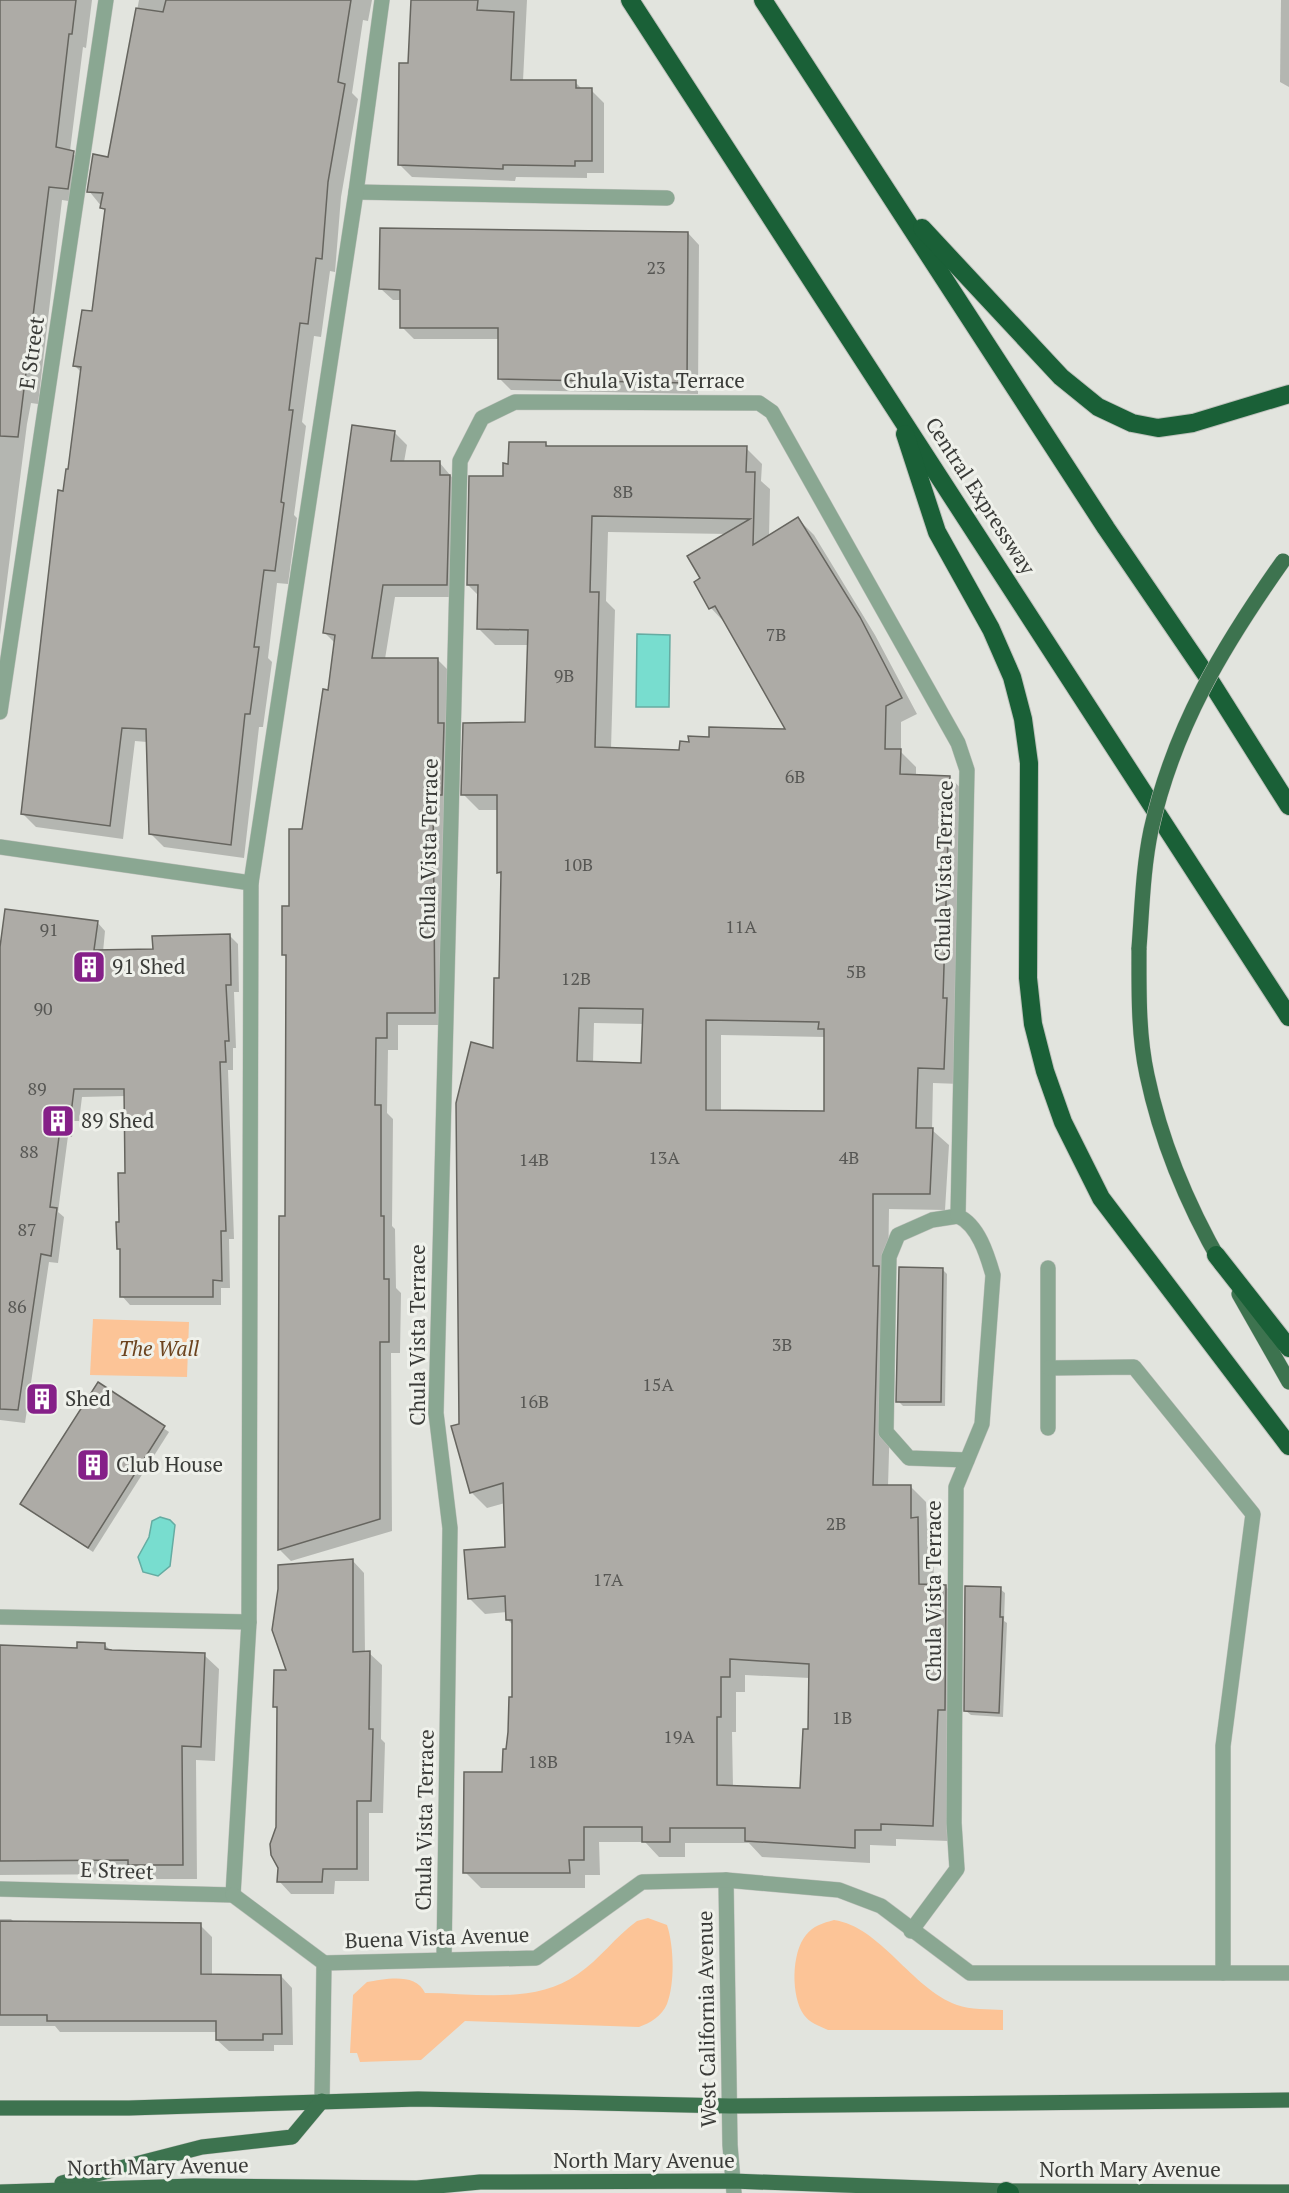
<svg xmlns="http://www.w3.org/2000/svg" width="1289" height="2193" font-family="'PT Serif',serif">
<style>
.green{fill:#fcc497}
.water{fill:#78ddcf;stroke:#65aca2;stroke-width:1.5}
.shadow{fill:#0003;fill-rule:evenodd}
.building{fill:#adaba6;stroke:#66655f;stroke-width:1.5;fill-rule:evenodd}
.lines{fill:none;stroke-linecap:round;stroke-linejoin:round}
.minor-casing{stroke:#c0c2bd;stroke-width:16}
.major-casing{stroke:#c0c2bd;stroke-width:16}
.highway-casing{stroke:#c0c2bd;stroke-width:20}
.minor{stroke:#8aa792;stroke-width:15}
.major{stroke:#3d734f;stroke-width:15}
.highway{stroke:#1a6037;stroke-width:18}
.major-bridge-casing{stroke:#c0c2bd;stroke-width:16;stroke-linecap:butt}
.major-bridge{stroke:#3d734f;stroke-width:15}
.labels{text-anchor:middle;stroke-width:6;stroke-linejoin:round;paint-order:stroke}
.number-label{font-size:18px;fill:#575754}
.street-label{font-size:21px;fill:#3a3b38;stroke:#eff1eb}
.poi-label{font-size:21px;fill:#3a3b38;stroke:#eff1eb;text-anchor:start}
.park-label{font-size:21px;font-style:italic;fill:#6c431e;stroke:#eff1eb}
</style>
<rect width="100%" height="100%" fill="#e2e4de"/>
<g class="green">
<polygon points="93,1319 189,1322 187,1377 90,1375"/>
<path d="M648 1918 667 1925C674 1946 675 1983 667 2004 662 2016 650 2023 639 2027L465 2021 421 2060 360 2062 357 2053H350L353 1995 367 1982C385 1979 416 1972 425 1993 475 1993 535 2005 578 1974 600 1959 615 1937 637 1921Z"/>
<path d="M834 1920C881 1927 911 1988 957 2005 970 2010 989 2009 1003 2010V2030H828C819 2026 810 2023 804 2015 791 1997 791 1953 806 1935 813 1926 823 1923 834 1920Z"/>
</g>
<g class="water">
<polygon points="637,634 670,635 669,707 636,707"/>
<polygon points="160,1517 170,1520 175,1525 170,1566 158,1576 143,1572 138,1557 149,1537 152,1521"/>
</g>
<g class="shadow">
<polygon points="0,0 92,0 86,48 83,47 70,151 87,166 82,203 62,200 38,404 31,403 27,424 0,635"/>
<polygon points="139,0 372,0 368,21 363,20 352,93 358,99 341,197 335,272 330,271 321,337 314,336 302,422 306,426 294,515 297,518 288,584 277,583 268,658 272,662 263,727 259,727 244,858 164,847 150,833 147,742 135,741 123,839 36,827 22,813 82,373 74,365 93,313 106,212 89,191 109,159"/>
<polygon points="413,0 527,0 523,81 575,82 583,90 591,90 604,103 604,173 587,173 587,178 516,177 515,181 412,177 400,165"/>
<polygon points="1281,0 1289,0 1289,87 1280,82"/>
<polygon points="688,233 699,245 698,394 511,390 499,378 500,339 414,339 402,327 402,300 393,300 381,289"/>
<polygon points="395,433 407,445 404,462 439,462 462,489 459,597 395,597 385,659 437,659 449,671 447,1025 398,1025 398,1050 388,1050 387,1113 393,1119 392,1226 395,1229 396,1288 401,1293 400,1353 391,1353 392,1531 291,1561 279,1549 287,1217 287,958 283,954 336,644 325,633"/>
<path d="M546 444 550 448H746L762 464 761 481 770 489 769 537 798 519 814 535 875 635 917 714 901 722V752L916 767V776L950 777 965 793 960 1084 933 1083 932 1130 949 1145 945 1210 889 1209 888 1277 894 1284 888 1486H910L926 1502 927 1528 933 1535 934 1586H945L961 1602 948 1841 896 1839V1846L870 1845V1863L762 1857 749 1843H685V1857H659L645 1842H599L600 1875H585V1888H481L465 1872 504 1774 514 1698V1626L507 1619V1612L485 1614 469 1598 506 1548 505 1503 487 1508 471 1492 461 1425 501 979 502 876 498 872 499 810H479L463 794 527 723 529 645H495L479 629V596L468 585 510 465ZM608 532 728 534 702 579 696 582 711 608 726 624 787 731 710 739 690 743 681 751 611 749 615 610 606 601ZM594 1023 644 1024 643 1065 593 1063ZM721 1035 825 1037 826 1113 721 1112ZM745 1675 810 1678 809 1730 802 1790 733 1787 732 1732H736V1692H745Z"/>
<polygon points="97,922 105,931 103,952 154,951 229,935 238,944 239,992 234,992 236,1048 233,1048 233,1070 228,1070 234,1239 229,1239 230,1288 221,1288 221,1305 130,1305 122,1296 122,1252 119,1249 127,1174 126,1096 82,1097 79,1121 74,1121 72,1137 68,1136 58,1212 64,1217 58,1263 49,1262 25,1423 0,1420 0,941"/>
<polygon points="942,1269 947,1274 945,1406 903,1406 898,1401"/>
<polygon points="98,1384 169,1432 93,1552 22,1504"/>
<polygon points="352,1560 364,1573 365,1653 369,1653 382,1665 381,1739 385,1743 383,1813 369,1813 369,1881 335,1881 334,1894 291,1894 279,1881 278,1710 275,1707 288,1672"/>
<polygon points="1000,1589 1005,1593 1004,1621 1007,1623 1003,1717 971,1715 966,1711"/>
<polygon points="104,1644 112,1652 204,1655 219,1669 215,1761 196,1760 197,1879 144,1879 139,1874 0,1875 0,1647 79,1649"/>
<polygon points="0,1919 11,1919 15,1923 200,1925 212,1937 212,1976 281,1976 292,1988 293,2045 274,2045 274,2051 229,2051 217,2040 217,2032 60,2032 55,2026 0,2026"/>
</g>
<g class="building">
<polygon points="0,0 76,0 72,34 69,34 56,147 74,151 68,189 49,187 18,437 0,436"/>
<polygon points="166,0 351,0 338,82 345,84 328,182 322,259 316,258 308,324 300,323 289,410 293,410 281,502 284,503 275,571 264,570 254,647 259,647 250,714 245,714 231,845 149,834 146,729 122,728 110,826 21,814 58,490 63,491 66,469 68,469 81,367 73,366 82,310 92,311 105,209 100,208 103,193 87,192 93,154 108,157 136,8 163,12"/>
<polygon points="411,0 478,0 477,10 514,12 511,80 576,80 576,88 592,88 592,161 575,161 575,166 503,165 503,169 398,165 399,63 408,63"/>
<polygon points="380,228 688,232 687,383 498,379 498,328 400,328 400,290 379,289"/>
<polygon points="352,425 395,431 391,461 440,461 440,475 450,475 447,585 383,585 372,658 438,658 438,723 444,723 442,795 437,795 437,800 433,800 435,1013 387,1013 387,1038 376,1038 375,1105 381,1105 381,1216 384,1216 384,1279 389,1279 389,1342 380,1342 380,1519 278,1550 279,1216 285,1216 286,955 282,955 282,906 289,906 289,829 302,829 323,689 328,690 335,635 323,633"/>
<path d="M509 442H546V446H747L746 472H755L753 545 798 517 860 617 902 698 886 706 885 749H901L900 774 950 776 943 998H947L944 1069 918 1068 916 1128H933L930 1194H873V1266H879L873 1485H911V1518L918 1517 919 1584 946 1585 945 1710H938L933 1826 881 1824V1830H855V1848L745 1841V1828H670V1842H642V1827H584V1860H569L570 1873H463L464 1772H502L503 1749H506L508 1732 509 1697H512V1620H506L505 1596 468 1599 464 1550 505 1547 503 1483 470 1493 451 1426 459 1424 456 1103 471 1042 493 1048 494 978H499L501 872 497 873V795H461L463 723 525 722 527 660 528 630 477 629 478 585H467L469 476H503V463L508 464ZM592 516 750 519 687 556 700 578 694 582 709 609 715 606 785 729 709 727V737L688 736 689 742 680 741 679 750 595 747 599 592H590ZM579 1008 643 1009 641 1063 577 1061ZM706 1020 819 1022 818 1029H824V1111L706 1110ZM730 1659 809 1664 808 1729H803L800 1788 717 1785V1717H721V1677H730Z"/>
<polygon points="5,909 98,921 94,950 153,949 152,936 230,934 231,985 226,985 229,1041 225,1041 226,1062 220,1062 226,1231 221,1231 222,1281 213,1280 213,1297 120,1297 120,1249 117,1249 116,1222 119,1222 118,1173 125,1173 124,1089 74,1089 71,1114 66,1113 64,1129 60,1129 50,1207 57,1208 51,1256 41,1254 18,1410 0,1409 0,947"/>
<polygon points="899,1267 943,1268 941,1402 896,1402"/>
<polygon points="98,1382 165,1426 88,1548 20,1504"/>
<polygon points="353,1559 353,1652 370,1651 369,1729 373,1729 371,1801 357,1801 357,1869 323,1869 322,1882 277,1882 278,1868 271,1855 270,1844 276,1827 277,1707 273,1707 274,1670 286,1670 272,1630 278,1589 278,1565"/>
<polygon points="965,1586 1001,1587 1000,1617 1003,1617 999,1713 964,1711"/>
<polygon points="77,1642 105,1643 105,1649 112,1650 205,1653 201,1747 182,1746 183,1865 128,1865 128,1860 0,1861 0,1645 77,1648"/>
<polygon points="0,1921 201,1923 201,1974 281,1975 282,2034 263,2034 263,2040 216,2040 216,2021 47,2021 47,2015 0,2015"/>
</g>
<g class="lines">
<defs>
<g id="minor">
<polyline points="356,192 667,198"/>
<polyline points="0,712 106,0"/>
<polyline points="0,847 251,883"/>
<polyline points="958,1216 932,1220 898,1235 889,1257 886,1432 909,1458 967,1460"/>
<polyline points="1048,1268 1048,1428"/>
<polyline points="1049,1368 1134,1367 1253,1514 1223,1746 1223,1973"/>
<polyline points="0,1617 249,1622"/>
<polyline points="726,1880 730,2145 734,2193"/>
<polyline points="0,1889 233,1895"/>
<polyline points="233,1895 249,1622 251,883 356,192 382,0"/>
<polyline points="233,1895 324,1963 322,2101"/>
<path d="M444 1959 450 1528 436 1413 460 461 482 418 515 402 759 403 772 412 958 743 967 770 958 1216C978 1225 987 1254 993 1275L982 1424 956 1487 954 1823 957 1869 911 1931"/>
<polyline points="324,1963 536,1958 642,1882 726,1880 839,1890 881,1906 970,1973 1289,1973"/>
</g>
<g id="major">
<path d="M1139 948C1139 990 1138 1034 1147 1075 1161 1142 1188 1206 1222 1265"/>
<polyline points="1239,1294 1289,1382"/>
<polyline points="0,2108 129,2108 418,2099 730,2106 1289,2100"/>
<polyline points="62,2183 202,2147 292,2137 322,2101"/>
<polyline points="0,2192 194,2186 417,2188 480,2182 733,2181 1006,2191 1289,2192"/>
</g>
<g id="highway">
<polyline points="630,0 1289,1017"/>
<polyline points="763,0 1106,528 1209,679 1289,806"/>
<polyline points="922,228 1061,377 1098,407 1132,423 1158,428 1193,423 1289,394"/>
<polyline points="905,434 937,532 991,629 1012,677 1023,719 1029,763 1028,978 1033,1024 1045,1071 1063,1122 1101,1198 1289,1446"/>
<polyline points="1216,1255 1289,1348"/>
<polyline points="1006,2191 1010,2193"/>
</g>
</defs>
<use href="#minor" class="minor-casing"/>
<use href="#major" class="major-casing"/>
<use href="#highway" class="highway-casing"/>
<use href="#minor" class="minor"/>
<use href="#major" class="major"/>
<use href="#highway" class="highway"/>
<defs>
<path id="major-bridge" d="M1139 948C1142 909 1143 868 1151 830 1174 727 1223 646 1283 561"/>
</defs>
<use href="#major-bridge" class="major-bridge-casing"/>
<use href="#major-bridge" class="major-bridge"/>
</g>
<defs>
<symbol id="building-square" viewBox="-11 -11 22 22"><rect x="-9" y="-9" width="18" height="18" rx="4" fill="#852088" stroke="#eff1eb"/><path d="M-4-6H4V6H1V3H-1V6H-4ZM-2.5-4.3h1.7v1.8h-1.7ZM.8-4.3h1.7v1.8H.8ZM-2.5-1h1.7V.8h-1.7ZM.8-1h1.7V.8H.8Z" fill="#fff"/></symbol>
</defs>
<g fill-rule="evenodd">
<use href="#building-square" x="70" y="948" width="38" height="38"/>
<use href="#building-square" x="39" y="1102" width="38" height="38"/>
<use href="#building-square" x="23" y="1380" width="38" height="38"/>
<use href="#building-square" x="74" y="1446" width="38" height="38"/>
</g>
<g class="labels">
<g class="number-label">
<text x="656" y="274">23</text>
<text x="623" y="498">8B</text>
<text x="776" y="641">7B</text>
<text x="564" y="682">9B</text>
<text x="795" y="783">6B</text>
<text x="578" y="871">10B</text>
<text x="741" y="933">11A</text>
<text x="49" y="936">91</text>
<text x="856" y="978">5B</text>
<text x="576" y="985">12B</text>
<text x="43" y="1015">90</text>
<text x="37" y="1095">89</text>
<text x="29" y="1158">88</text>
<text x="664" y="1164">13A</text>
<text x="849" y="1164">4B</text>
<text x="534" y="1166">14B</text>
<text x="27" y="1236">87</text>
<text x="17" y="1313">86</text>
<text x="782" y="1351">3B</text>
<text x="658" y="1391">15A</text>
<text x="534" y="1408">16B</text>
<text x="836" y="1530">2B</text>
<text x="608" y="1586">17A</text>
<text x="842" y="1724">1B</text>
<text x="679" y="1743">19A</text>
<text x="543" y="1768">18B</text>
</g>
<g class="street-label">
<text transform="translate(32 353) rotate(-82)" y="7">E Street</text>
<text x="654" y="388">Chula Vista Terrace</text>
<text transform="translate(980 496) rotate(57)" y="7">Central Expressway</text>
<text transform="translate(429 849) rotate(-89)" y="7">Chula Vista Terrace</text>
<text transform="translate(944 871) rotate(-89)" y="7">Chula Vista Terrace</text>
<text transform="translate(418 1335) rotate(-90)" y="7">Chula Vista Terrace</text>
<text transform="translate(934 1591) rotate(-90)" y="7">Chula Vista Terrace</text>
<text transform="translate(425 1820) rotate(-89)" y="7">Chula Vista Terrace</text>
<text transform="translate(117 1871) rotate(2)" y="7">E Street</text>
<text transform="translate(437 1938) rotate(-2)" y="7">Buena Vista Avenue</text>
<text transform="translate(707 2019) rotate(-91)" y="7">West California Avenue</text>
<text x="644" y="2168">North Mary Avenue</text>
<text transform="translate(158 2167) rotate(-1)" y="7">North Mary Avenue</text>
<text x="1130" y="2177">North Mary Avenue</text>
</g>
<g class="poi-label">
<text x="112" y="974">91 Shed</text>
<text x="81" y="1128">89 Shed</text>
<text x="65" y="1406">Shed</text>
<text x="116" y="1472">Club House</text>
</g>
<g class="park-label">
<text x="159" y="1356">The Wall</text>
</g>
</g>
</svg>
